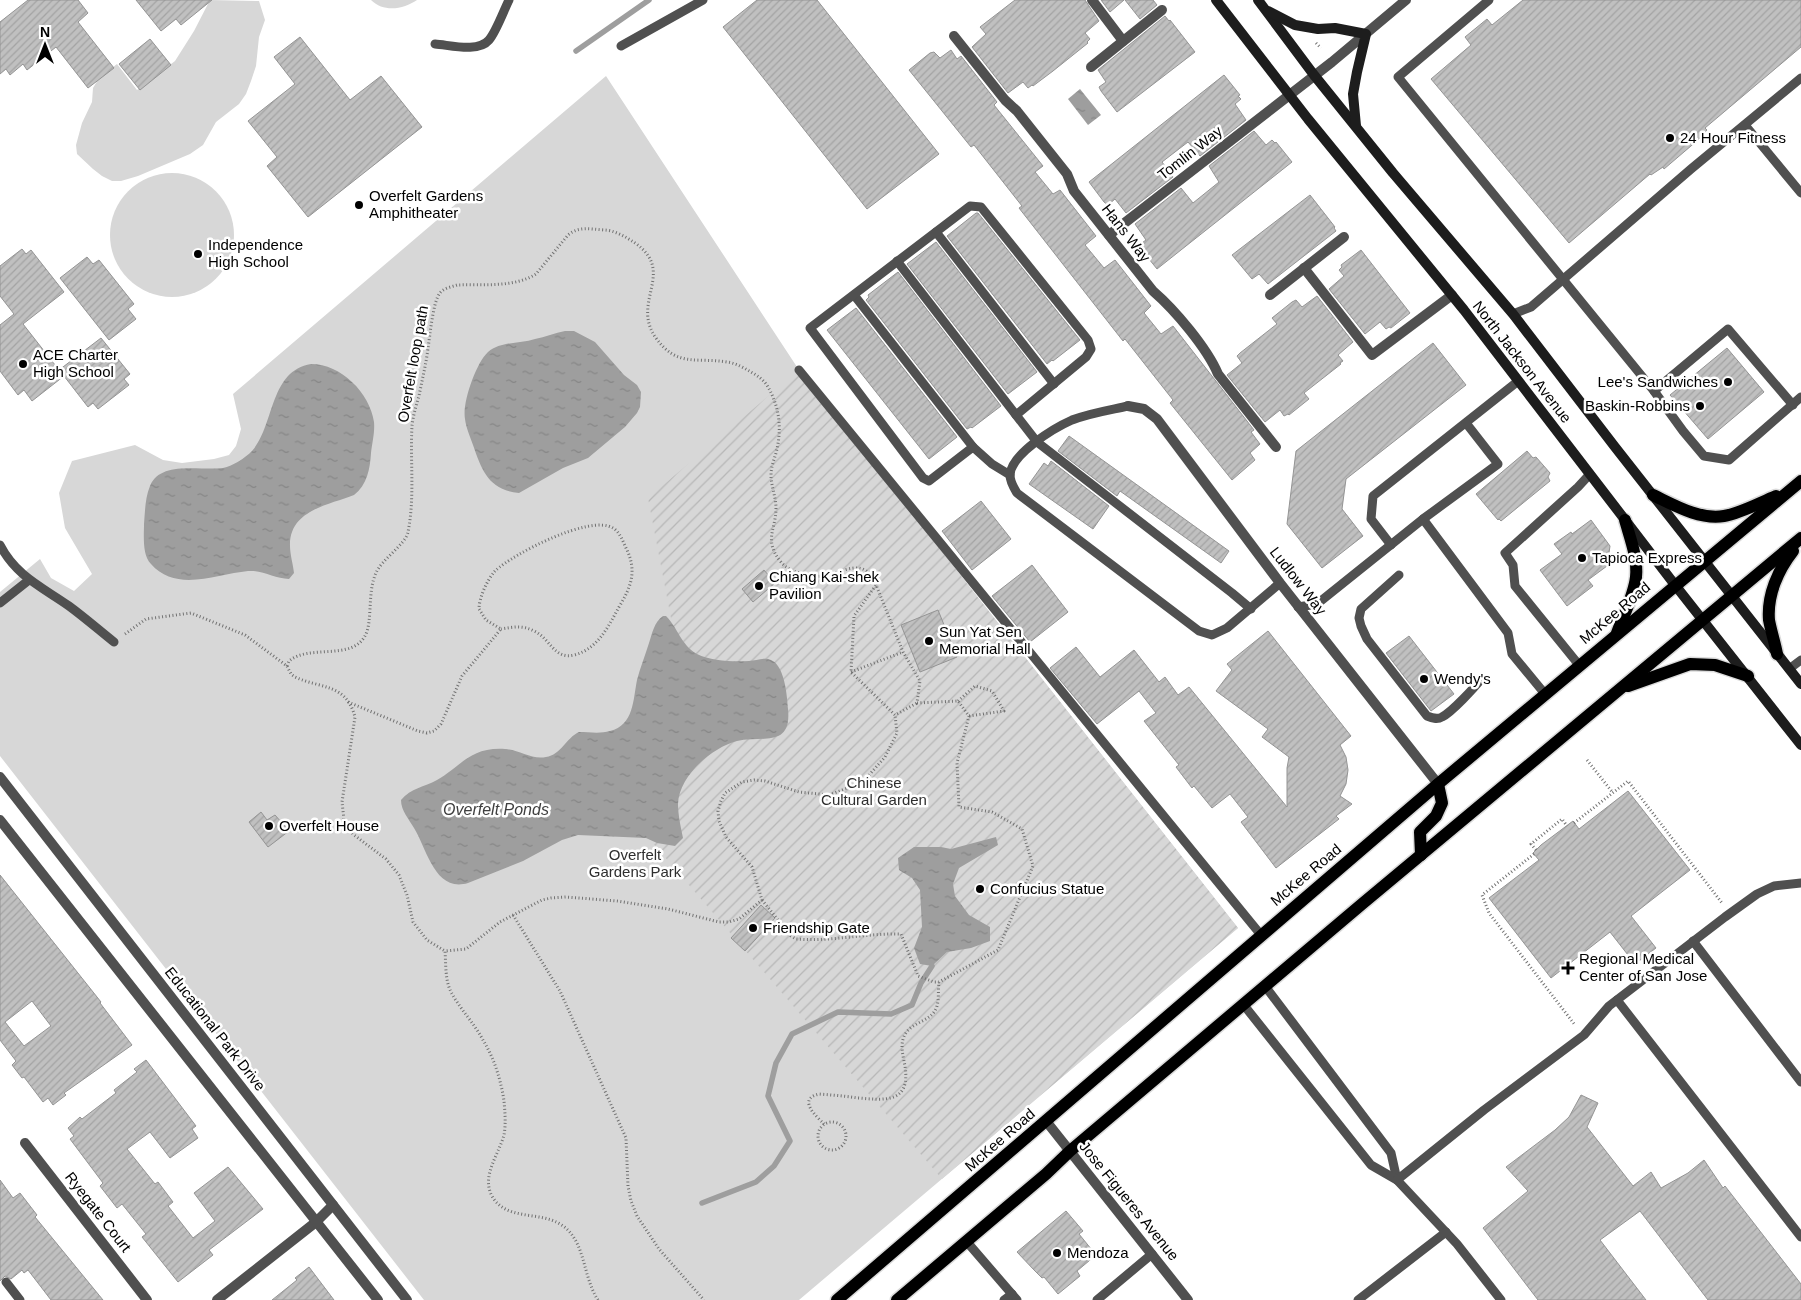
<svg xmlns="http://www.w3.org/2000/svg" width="1801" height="1300" font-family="Helvetica,sans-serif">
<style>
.green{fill:#d7d7d7}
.garden{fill:url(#garden-furrows)}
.water{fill:url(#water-ripples)}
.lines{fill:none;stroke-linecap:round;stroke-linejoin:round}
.stream{stroke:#9e9e9e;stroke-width:5.5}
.building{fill:url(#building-hatch);stroke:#949494;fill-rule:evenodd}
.primary-casing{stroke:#dbdbdb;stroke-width:15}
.path{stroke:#727272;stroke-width:3;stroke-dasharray:1 2.5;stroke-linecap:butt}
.service{stroke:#505050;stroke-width:9}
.minor{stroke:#505050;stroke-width:10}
.tertiary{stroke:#505050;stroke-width:10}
.secondary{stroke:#1d1d1d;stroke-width:10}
.primary{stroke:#000;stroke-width:12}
.poi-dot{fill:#000;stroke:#fff;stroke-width:2}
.labels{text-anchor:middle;stroke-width:5;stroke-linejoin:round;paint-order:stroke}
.poi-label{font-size:15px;fill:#000;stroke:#fff;text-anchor:start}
.street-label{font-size:15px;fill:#000;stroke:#fff}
.park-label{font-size:15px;fill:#2e2e2e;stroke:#fff}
.water-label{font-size:16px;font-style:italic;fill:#3f3f3f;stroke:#fff}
</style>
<defs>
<pattern id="garden-furrows" width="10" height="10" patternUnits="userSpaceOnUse" patternTransform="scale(1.25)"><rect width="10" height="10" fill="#d7d7d7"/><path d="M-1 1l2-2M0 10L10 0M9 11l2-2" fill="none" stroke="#b7b7b7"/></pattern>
<pattern id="water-ripples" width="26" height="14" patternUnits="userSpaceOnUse" patternTransform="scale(1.25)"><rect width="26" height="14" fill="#9e9e9e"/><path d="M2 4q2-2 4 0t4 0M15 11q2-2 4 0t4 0" fill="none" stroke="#868686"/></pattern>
<pattern id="building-hatch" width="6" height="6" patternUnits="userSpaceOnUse" patternTransform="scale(1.25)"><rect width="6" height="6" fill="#c0c0c0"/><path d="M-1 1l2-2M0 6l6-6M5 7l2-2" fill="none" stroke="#a3a3a3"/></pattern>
</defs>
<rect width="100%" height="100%" fill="#fff"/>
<g class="green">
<polygon points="210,0 259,1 265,20 259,37 256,66 251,81 246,94 239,104 216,122 203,145 190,154 138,176 121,181 112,181 102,176 93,169 77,154 76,145 82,123 92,102 93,88 99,78 117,64 137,90 175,61 194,31"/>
<path d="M371 0H417C404 9 384 13 371 0Z"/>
<polygon points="606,76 799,370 1238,928 799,1300 424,1300 0,756 0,592 40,559 51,578 74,591 92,574 65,528 59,493 72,461 135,445 163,460 182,463 214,459 229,455 236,446 241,429 233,394"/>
<circle cx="172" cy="235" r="62"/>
</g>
<polygon class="garden" points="799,370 1238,928 942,1179 590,770 687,702 648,498"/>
<g class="water">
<polygon points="1080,89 1101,115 1088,125 1068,99"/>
<path d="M565 331H574L595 342 624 375 637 385 641 392 640 407 637 413 625 427 588 458 563 468 519 493C489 490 482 471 473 445 470 436 466 428 465 419 462 403 476 363 488 352 501 341 520 344 535 339 545 337 555 333 565 331Z"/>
<path d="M311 364C341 364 370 393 374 422 375 432 372 444 371 453 370 469 367 485 354 495 329 505 289 510 290 546 290 554 293 564 294 573L289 579C275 579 263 570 248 571 217 574 176 593 151 564 142 555 144 535 144 524 145 512 145 498 150 486 160 460 201 471 223 468 233 466 245 458 252 451 275 425 269 371 311 364Z"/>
<path d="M663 616H666C678 628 681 645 697 654 711 661 733 662 749 661 755 661 762 658 768 659 785 662 787 696 788 709 792 749 761 735 737 741 711 748 679 776 678 804 678 815 681 828 683 838L675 846 657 843 646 838 578 835 562 840 523 861 468 883C435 893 427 849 414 828 409 819 401 811 401 800 411 788 424 787 437 780 463 765 470 747 505 749 519 750 532 760 546 757 561 755 566 738 579 732 589 732 600 734 610 731 634 725 633 700 637 680 640 668 645 656 649 643 652 634 654 622 663 616Z"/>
<polygon points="996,837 998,845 959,868 953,884 955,896 969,915 990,927 990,941 971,948 947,952 932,966 920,964 914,948 922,927 920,890 912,878 899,870 898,858 914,847 941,847 951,849"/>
</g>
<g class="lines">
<g class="stream">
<polyline points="576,51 649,0"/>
<polyline points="702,1203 756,1182 774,1166 790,1141 768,1096 776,1063 792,1034 838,1012 891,1014 912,1005 921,983 932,966"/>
</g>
</g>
<g class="building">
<polygon points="28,0 78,0 88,13 78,22 114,68 88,88 56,47 27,70 23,64 10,75 6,69 0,74 0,22"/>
<polygon points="136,0 212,0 181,25 176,19 161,31"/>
<polygon points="757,0 817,0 939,154 867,209 723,27"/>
<polygon points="1015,0 1085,0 1099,21 1085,33 1090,39 1087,42 1088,43 1053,71 1033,86 1032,85 1028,88 1023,82 1008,93 972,47 986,34 980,27"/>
<polygon points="1101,0 1124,0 1110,12"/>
<polygon points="1125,0 1153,0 1157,5 1140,19"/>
<polygon points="1523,0 1801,0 1801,47 1705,128 1707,130 1698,140 1664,169 1663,167 1651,175 1650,174 1569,243 1431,79 1471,45 1465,37 1487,19 1492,25"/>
<polygon points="1165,16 1169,21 1170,20 1195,52 1117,112 1101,91 1099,87 1106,82 1098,70"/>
<polygon points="300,37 350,100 381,76 422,127 308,217 267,166 277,157 248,121 295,84 274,57"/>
<polygon points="150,39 171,65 140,90 119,64"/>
<polygon points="951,50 957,59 961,56 997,102 994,105 1043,166 1035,172 1053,194 1060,190 1096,236 1085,245 1104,268 1115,260 1151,306 1144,313 1161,334 1173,326 1254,430 1251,432 1260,444 1250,453 1255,460 1232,480 1170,403 1173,400 1125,339 1123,341 1019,208 1022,206 974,145 971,147 909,70 930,53 934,52 940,58"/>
<polygon points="1224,75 1240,95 1238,96 1241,99 1235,104 1246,120 1200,156 1188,142 1162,162 1173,177 1126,213 1115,199 1108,205 1104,202 1089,182"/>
<polygon points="1254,131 1266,145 1272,140 1275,143 1276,142 1292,162 1157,269 1141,249 1139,245 1146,240 1135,224 1181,188 1193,203 1219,182 1209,166"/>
<polygon points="1310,195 1335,227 1334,228 1336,231 1268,284 1259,274 1252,279 1232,255"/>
<polygon points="976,213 978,213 1080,340 1053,361 1052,360 1047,364 947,236"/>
<polygon points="936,242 1037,372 1008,394 907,264"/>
<polygon points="22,249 26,254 31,250 64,292 23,324 59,370 101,338 130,374 124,379 129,385 98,409 93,403 88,407 64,376 32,401 24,390 18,395 0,371 0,325 14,314 0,296 0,266"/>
<polygon points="1361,250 1410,313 1391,328 1389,327 1386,329 1380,322 1365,334 1329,289 1344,276 1339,270 1342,267 1341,265"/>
<polygon points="87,257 93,264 99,260 134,304 128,309 136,319 109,340 60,278"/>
<polygon points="898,272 1001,406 972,428 971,427 967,429 866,300 869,297 868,295"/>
<polygon points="1317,296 1353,342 1338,355 1343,361 1340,363 1341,364 1304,393 1309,399 1289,415 1288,414 1284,416 1280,410 1265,422 1227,375 1242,363 1237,356 1240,353 1277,324 1272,318 1292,302 1296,300 1302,307"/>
<polygon points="856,308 957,437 929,459 827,330"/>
<polygon points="1433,343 1466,385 1346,479 1342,509 1363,536 1322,568 1287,524 1296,451"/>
<polygon points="1727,348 1764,392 1708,439 1670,395"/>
<polygon points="1069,436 1229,551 1221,563 1120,491 1117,496 1058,451"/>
<polygon points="1527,451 1533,458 1536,457 1550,473 1548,477 1550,481 1501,521 1499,519 1498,520 1476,494"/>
<polygon points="1051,461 1109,506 1093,529 1029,484 1044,463 1048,466"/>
<polygon points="981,501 1011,539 972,570 942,531"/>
<polygon points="1591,520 1610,546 1607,566 1588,580 1593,586 1567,606 1540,570 1562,554 1554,544 1571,532 1572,534"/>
<polygon points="1032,565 1068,612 1030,642 992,596"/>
<polygon points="764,570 775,583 753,602 742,589"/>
<polygon points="938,610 957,657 920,672 901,625"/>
<polygon points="1268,631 1351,736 1340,745 1346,757 1348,770 1346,784 1340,796 1352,804 1336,816 1339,819 1276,868 1241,822 1248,817 1230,794 1212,808 1194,786 1192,788 1176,767 1179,765 1144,721 1156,713 1139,691 1097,724 1050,668 1076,647 1100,677 1134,650 1159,682 1165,677 1178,695 1189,687 1287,807 1287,768 1289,757 1262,737 1268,729 1216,691 1232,670 1227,664"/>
<polygon points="1409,636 1454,694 1431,711 1386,653"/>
<polygon points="1628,791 1690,870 1631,916 1656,948 1635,964 1610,932 1551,978 1489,898 1539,860 1533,853 1541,845 1573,821 1579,829"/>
<polygon points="261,812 267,820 275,815 289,831 268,847 249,822"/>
<path d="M0 875 101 1002 100 1003 132 1045 64 1093 66 1095 53 1105 48 1098 43 1102 24 1077 22 1078 12 1065 16 1061 0 1040ZM32 1001 51 1026 24 1046 5 1022Z"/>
<polygon points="761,905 775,918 745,951 731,938"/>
<polygon points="146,1060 196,1126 192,1129 198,1138 170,1158 150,1132 127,1149 155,1184 158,1182 173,1202 168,1206 193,1238 215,1221 194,1193 228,1167 263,1209 209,1250 213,1255 178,1282 142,1237 146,1234 122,1204 117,1208 100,1186 103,1183 70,1139 74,1136 68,1128 80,1117 82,1119 116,1093 114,1090 137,1072 134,1069"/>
<polygon points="1581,1095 1598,1103 1587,1127 1633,1186 1651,1172 1661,1188 1688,1173 1704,1160 1723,1188 1725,1186 1801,1284 1801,1300 1708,1300 1640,1211 1600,1240 1646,1300 1538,1300 1483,1228 1528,1191 1506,1167 1555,1130 1569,1117"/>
<polygon points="0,1180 13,1198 20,1193 37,1215 35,1217 103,1300 51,1300 28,1270 24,1273 22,1270 11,1279 5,1276 0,1281"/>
<polygon points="1066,1211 1083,1231 1079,1234 1096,1255 1077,1271 1080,1276 1058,1294 1044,1277 1042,1278 1034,1270 1017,1252"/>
<polygon points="309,1267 334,1300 272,1300 297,1280 295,1278"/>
</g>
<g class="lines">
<defs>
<g id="primary">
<path d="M1653 495C1674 505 1699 520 1724 516 1741 513 1759 503 1776 496"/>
<path d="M1617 633C1623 616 1634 596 1636 577 1638 558 1630 538 1625 520"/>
<path d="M1777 654C1775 643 1771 631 1769 620 1767 595 1778 570 1793 551"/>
<polyline points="1628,686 1690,664 1715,665 1748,676"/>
<polyline points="1421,855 1420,832 1436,816 1442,803 1438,784"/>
<polyline points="837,1300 1438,784 1801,481"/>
<polyline points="897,1300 1046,1174 1070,1151 1362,904 1801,538"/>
</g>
</defs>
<use href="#primary" class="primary-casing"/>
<g class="path">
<polyline points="1316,43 1321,48"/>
<path d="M125 634 146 619 191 613 245 635 287 666 291 674 295 677C321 689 346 683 355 717L342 802 344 820 348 829 354 835 386 859 399 875 407 895 413 922 427 940 445 951"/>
<path d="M287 666 289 661C309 644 351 661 365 636 373 622 367 592 376 573 381 560 406 544 408 532 415 497 410 461 412 426 413 416 416 406 419 396 422 380 426 365 428 348 430 336 433 301 440 293 444 288 451 287 457 285 482 284 514 288 536 274L568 235C579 226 590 229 604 230 614 230 626 237 635 243 677 272 630 302 656 338 677 368 698 357 727 362 736 363 744 368 751 372 758 376 764 380 768 387 780 408 782 430 776 453 774 460 771 467 771 475 771 486 776 497 776 508 776 530 763 540 781 562 786 568 792 571 800 573 806 576 815 577 822 576 844 573 864 555 876 585"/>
<polyline points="851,672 903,652"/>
<polyline points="958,701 975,686 992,691 1004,711 969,716"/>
<path d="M348 702 418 731 427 733 434 731 441 724 462 676 501 629 486 620 479 609C479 598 487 580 495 571 513 554 590 514 613 528 620 532 623 542 627 550 637 572 631 587 619 607 608 627 598 649 574 655 554 660 550 638 534 631 523 625 513 627 501 629"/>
<polyline points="1587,760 1613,793"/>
<polyline points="1574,823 1628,781 1722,903"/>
<polyline points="1536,850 1531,844 1562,819 1567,826"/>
<polyline points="1534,854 1482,895 1489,913 1575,1025"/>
<path d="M762 900 791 936 796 939C830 942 866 933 901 934L918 976 934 982H939L998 950 1033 866 1022 829 992 812 959 807 957 763 969 716 958 701 917 703 920 681 903 652 876 585 854 616 851 672 895 715 917 703"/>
<polyline points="513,915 560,991 626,1138 628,1186 631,1201 637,1216 659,1249 704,1300"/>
<circle cx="832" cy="1136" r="14"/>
<path d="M824 1124C816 1116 797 1099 819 1094 832 1095 845 1096 858 1098 884 1100 911 1104 905 1066 903 1055 899 1043 906 1033 914 1021 933 1021 937 1006 939 999 938 990 939 982"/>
<path d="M598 1300C582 1276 586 1239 560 1224 539 1211 506 1221 492 1196 481 1176 499 1154 504 1135 506 1124 505 1112 504 1101 501 1080 494 1058 483 1040 474 1023 460 1009 451 992 445 980 446 965 445 951L466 949 500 922 542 900 551 898 566 897 617 901 668 909 719 922H729L739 919 762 900 752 867 726 837 719 821 718 811 721 801 725 793 742 782 754 780 765 781 799 792 829 795 863 782 885 757 897 733 895 715"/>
</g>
<g class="service">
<polyline points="1489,0 1398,77 1654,391 1683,431 1704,456 1729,460 1801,397"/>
<path d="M435 44C450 45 478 53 489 40 496 32 504 10 509 0"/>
<polyline points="621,46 703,0"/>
<polyline points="1745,125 1801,193"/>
<polyline points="936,232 1054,384"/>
<polyline points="897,261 1016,415"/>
<polyline points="854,295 973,447"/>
<polyline points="1513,314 1531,307 1691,169 1801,78"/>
<polyline points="799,370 1261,935"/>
<polyline points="1654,391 1728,329 1793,405"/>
<path d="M1128 406C1110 410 1090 413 1072 420 1054 428 1011 454 1010 475 1010 482 1014 488 1017 493L1199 631 1212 635 1227 628 1280 583"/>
<polyline points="1010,475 992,464 973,447 929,481 923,478 810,328 970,206 981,207 1088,340 1091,349 1086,357 1016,415 1037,442 1232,593 1251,609"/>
<polyline points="1423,519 1508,633 1512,654 1545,694"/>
<path d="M0 545C16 576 42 587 69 606 84 617 99 630 114 642"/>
<polyline points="1391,545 1371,519 1373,496 1517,382"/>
<path d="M1399 575 1361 609 1359 618 1361 626 1367 639 1427 716C1432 718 1437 720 1442 717 1452 712 1475 687 1482 678"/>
<polyline points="0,603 29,580"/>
<polyline points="1298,607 1317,604 1423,519 1498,464 1466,423"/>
<polyline points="1579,665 1515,586 1513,565 1505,553 1578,487 1590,474"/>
<polyline points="1789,669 1801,660"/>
<polyline points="1693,941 1801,1082"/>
<polyline points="1265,986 1391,1153 1397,1180"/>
<polyline points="1617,1000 1801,1237"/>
<polyline points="1243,1004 1371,1165 1397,1180 1457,1244 1501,1300"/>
<polyline points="1397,1180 1484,1110 1584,1035 1609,1006 1725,917 1757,894 1774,886 1801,883"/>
<polyline points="967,1242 1017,1300"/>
<polyline points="6,1282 20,1300"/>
<polyline points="1004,1300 1012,1294"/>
<polyline points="1097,1300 1152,1254"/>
<polyline points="1358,1300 1446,1232"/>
</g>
<g class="minor">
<polyline points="1092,0 1123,41"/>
<path d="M954 36 1005 100 1017 111 1067 174 1074 191 1153 291C1175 310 1207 348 1218 374L1276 447"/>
<polyline points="1091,67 1162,10"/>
<polyline points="1109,235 1332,62 1406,0"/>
<polyline points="1304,268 1372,355 1452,295"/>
<polyline points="1270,295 1344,237"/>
<polyline points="1128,406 1144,409 1157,419 1280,583 1438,784"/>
<polyline points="25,1143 147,1300"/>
<polyline points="217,1300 316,1222 333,1205"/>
</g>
<g class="tertiary">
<polyline points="0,777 407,1300"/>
<polyline points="0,820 378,1300"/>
<polyline points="1046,1121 1188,1300"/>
</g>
<g class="secondary">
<polyline points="1216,0 1308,119 1464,310 1675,585 1801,745"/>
<polyline points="1258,0 1314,75 1393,173 1513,314 1615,447 1801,684"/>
<polyline points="1268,11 1295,25 1318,29 1335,28 1366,34 1357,72 1353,94 1356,126"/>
</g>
<use href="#primary" class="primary"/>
</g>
<g class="poi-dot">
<circle cx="1670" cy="138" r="5"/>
<circle cx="359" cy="205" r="5"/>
<circle cx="198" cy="254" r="5"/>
<circle cx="23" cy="364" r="5"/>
<circle cx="1728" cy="382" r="5"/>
<circle cx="1700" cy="406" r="5"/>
<circle cx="1582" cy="558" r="5"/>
<circle cx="759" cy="586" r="5"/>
<circle cx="929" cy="641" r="5"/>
<circle cx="1424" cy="679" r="5"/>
<circle cx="269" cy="826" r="5"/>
<circle cx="980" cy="889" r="5"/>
<circle cx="753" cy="928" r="5"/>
<path d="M1565.5 960.5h5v5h5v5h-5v5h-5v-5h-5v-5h5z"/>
<circle cx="1057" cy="1253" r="5"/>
</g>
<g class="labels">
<g class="poi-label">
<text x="1680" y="143">24 Hour Fitness</text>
<text x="369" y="201">Overfelt Gardens<tspan x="369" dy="17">Amphitheater</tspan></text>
<text x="208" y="250">Independence<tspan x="208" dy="17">High School</tspan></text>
<text x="33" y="360">ACE Charter<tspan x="33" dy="17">High School</tspan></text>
<text x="1718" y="387" text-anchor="end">Lee's Sandwiches</text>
<text x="1690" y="411" text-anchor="end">Baskin-Robbins</text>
<text x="1592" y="563">Tapioca Express</text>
<text x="769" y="582">Chiang Kai-shek<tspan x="769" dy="17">Pavilion</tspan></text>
<text x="939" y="637">Sun Yat Sen<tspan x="939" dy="17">Memorial Hall</tspan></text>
<text x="1434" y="684">Wendy's</text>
<text x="279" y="831">Overfelt House</text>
<text x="990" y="894">Confucius Statue</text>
<text x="763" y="933">Friendship Gate</text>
<text x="1579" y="964">Regional Medical<tspan x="1579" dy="17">Center of San Jose</tspan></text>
<text x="1067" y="1258">Mendoza</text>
</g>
<g class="street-label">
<text transform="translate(1190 153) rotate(-38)" y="5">Tomlin Way</text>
<text transform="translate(1126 233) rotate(52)" y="5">Hans Way</text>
<text transform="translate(1522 362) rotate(52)" y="5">North Jackson Avenue</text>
<text transform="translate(413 364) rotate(-80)" y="5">Overfelt loop path</text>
<text transform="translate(1298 581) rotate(52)" y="5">Ludlow Way</text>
<text transform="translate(1615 613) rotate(-40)" y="5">McKee Road</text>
<text transform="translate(1306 875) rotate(-40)" y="5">McKee Road</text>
<text transform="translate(215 1029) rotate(52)" y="5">Educational Park Drive</text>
<text transform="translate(1000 1140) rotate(-41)" y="5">McKee Road</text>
<text transform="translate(1129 1201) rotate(51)" y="5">Jose Figueres Avenue</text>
<text transform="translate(98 1212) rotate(52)" y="5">Ryegate Court</text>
</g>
<g class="park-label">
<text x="874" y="788">Chinese<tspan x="874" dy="17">Cultural Garden</tspan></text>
<text x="635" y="860">Overfelt<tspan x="635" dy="17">Gardens Park</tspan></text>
</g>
<g class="water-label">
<text x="496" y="815">Overfelt Ponds</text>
</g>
</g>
<g transform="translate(45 45)" stroke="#ffffff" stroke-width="4" paint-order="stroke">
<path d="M0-4L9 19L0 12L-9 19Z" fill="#000000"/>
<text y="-8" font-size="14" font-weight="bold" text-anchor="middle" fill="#000000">N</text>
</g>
</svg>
